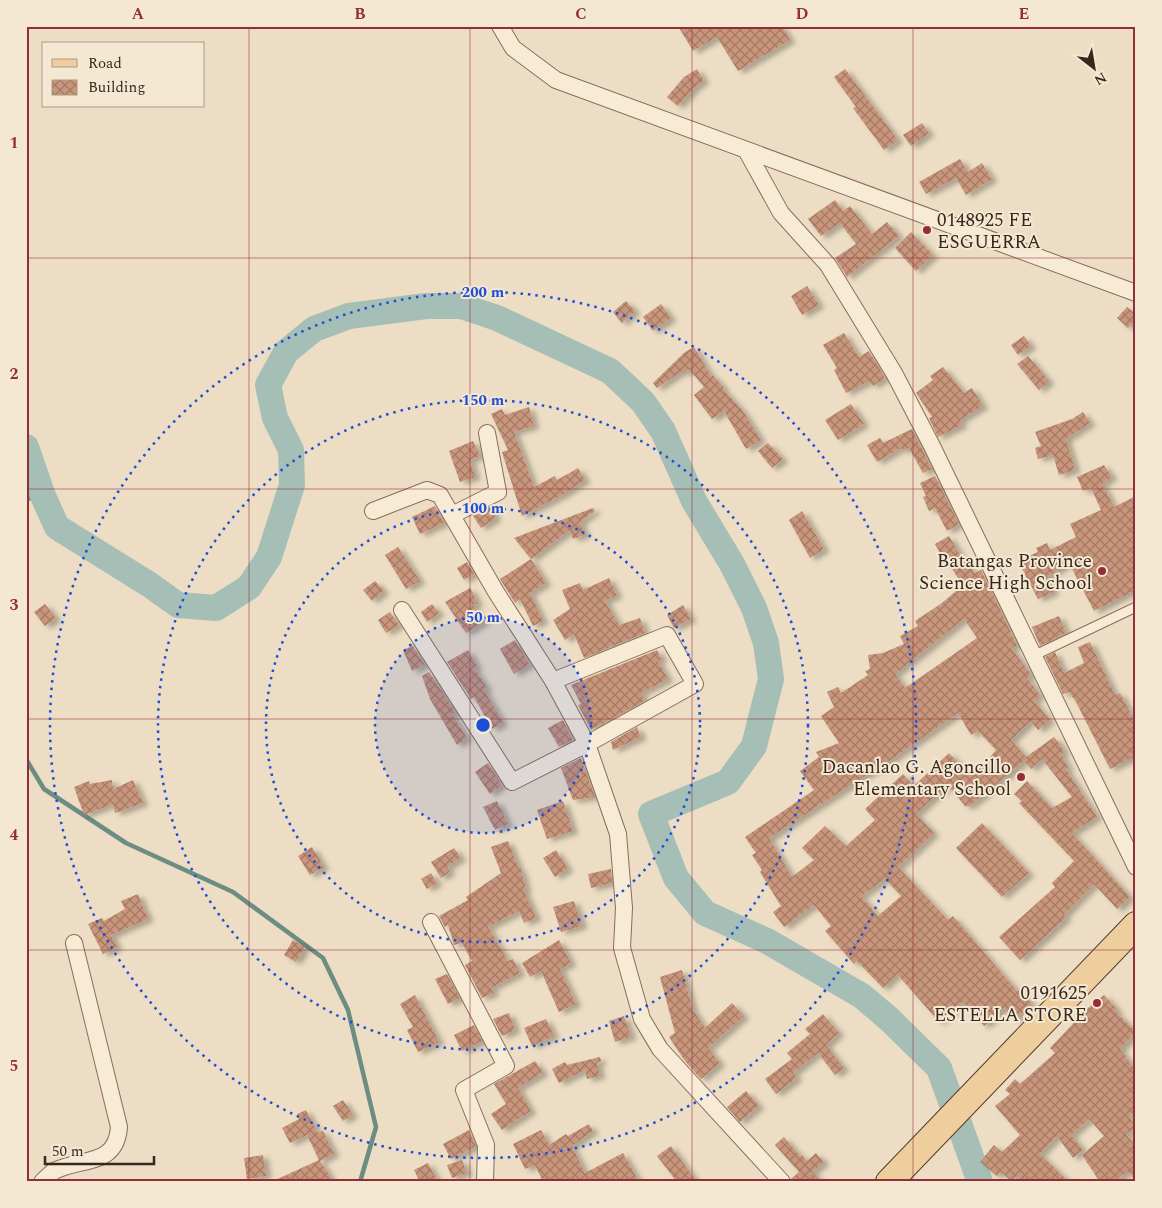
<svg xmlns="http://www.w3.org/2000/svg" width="1162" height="1208" font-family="Spectral,serif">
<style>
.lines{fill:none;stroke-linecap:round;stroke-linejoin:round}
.stream{stroke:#6d8d82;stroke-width:4.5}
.river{stroke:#a5bfb6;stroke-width:26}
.building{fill:url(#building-cross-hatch);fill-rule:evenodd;filter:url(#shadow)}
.lane-casing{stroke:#866e5b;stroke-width:11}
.street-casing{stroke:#866e5b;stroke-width:18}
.primary-casing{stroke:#543d2f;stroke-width:28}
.lane{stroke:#f7ebd6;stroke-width:9}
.street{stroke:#f7ebd6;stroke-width:16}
.primary{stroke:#eece9d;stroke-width:26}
.grid{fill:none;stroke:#932d37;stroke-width:1;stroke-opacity:0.55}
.ring{fill:none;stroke:#1d4ed8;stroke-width:2.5;stroke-dasharray:2.5 5}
.poi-dot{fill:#932d37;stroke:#f4e8d3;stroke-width:2}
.labels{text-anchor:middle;stroke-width:4;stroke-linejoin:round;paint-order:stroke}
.poi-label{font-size:19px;fill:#37281e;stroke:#f4e8d3;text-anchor:end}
.centre{fill:#1d4ed8;stroke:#f4e8d3;stroke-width:2.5}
.ring-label{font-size:15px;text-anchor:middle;font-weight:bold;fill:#1d4ed8;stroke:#f4e8d3;stroke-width:4;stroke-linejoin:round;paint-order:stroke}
.neatline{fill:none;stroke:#932d37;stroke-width:2}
.grid-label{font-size:16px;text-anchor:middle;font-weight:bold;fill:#932d37}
</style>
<defs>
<pattern id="building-cross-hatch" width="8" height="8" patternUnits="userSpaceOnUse" patternTransform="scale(1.25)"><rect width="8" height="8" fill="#c9957b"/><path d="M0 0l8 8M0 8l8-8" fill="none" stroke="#a47a64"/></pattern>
<filter id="shadow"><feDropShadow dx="5.5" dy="3" stdDeviation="2.5" flood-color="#0004"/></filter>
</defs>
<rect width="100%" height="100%" fill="#ecddc4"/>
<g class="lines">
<g class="stream">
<polyline points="26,499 43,496"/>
<polyline points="26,759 44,789 126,843 233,892 323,958 348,1010 376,1127 360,1182"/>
</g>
<polyline class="river" points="26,447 43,496 57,527 150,585 178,605 216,608 249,587 269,557 292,485 291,450 275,418 268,385 286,352 314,329 349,316 426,306 461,306 497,318 610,371 643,402 663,431 694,501 732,564 754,608 766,643 771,679 754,746 728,782 651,814 676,878 705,913 767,941 862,996 889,1019 939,1068 980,1182"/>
</g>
<g class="building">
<polygon points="678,26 782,26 790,40 738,71 717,37 693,51"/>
<polygon points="697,69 704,81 695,87 678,106 667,97 684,77"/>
<polygon points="845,69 898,140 884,150 853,108 856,107 834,77"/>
<polygon points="922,123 929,133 911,146 903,135"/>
<polygon points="960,159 968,172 982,163 992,179 966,195 956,178 926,194 919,182"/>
<polygon points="835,200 843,211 850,206 872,234 887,222 899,236 847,277 835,258 856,244 840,223 821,236 808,219"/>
<polygon points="911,232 933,255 916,271 895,248"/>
<polygon points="807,286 819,305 802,315 791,296"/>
<polygon points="626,301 635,311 622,323 613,312"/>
<polygon points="661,304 671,318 653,331 643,317"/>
<polygon points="1127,307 1136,314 1136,318 1128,328 1117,318"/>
<polygon points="844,333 859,357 869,351 885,378 873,386 869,381 846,393 834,370 837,368 823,345"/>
<polygon points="1024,336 1031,346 1018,355 1011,345"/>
<polygon points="694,347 711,376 713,375 724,388 723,389 743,411 761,440 746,449 724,411 712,419 694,395 704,387 689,369 684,374 682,371 657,388 653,383 685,352"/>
<polygon points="1028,356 1049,381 1039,390 1017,364"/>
<polygon points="943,367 964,393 972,388 983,406 960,420 962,425 938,437 929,418 932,417 916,393 933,380 930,376"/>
<polygon points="851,404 864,424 838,440 825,420"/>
<polygon points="529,407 534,426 514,432 534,487 555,476 557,480 578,468 585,480 564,494 522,516 502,452 508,450 491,414 502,409 505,415"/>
<polygon points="1083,412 1090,423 1066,439 1075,470 1059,475 1053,455 1038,459 1035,448 1041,446 1035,432 1072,419"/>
<polygon points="912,429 932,469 923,473 909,448 903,451 901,448 877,462 867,445 880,438 883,443"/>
<polygon points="473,441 480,456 470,460 475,477 460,482 449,451"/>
<polygon points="768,443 783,459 772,468 758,451"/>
<polygon points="1104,465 1112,477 1102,484 1114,507 1136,496 1136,590 1094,611 1069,563 1047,577 1054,592 1038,599 1018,561 1038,552 1036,548 1047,543 1050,550 1076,537 1070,524 1101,510 1091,488 1083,491 1077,477"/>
<polygon points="935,476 959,524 947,531 935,508 929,511 923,497 926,496 920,483"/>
<polygon points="435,506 444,523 420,534 412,517"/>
<polygon points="490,507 496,518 481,528 473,516"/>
<polygon points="593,508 595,511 580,522 585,535 573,539 570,530 531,559 514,538"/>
<polygon points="802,511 824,549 810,558 789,520"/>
<path d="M949 536 962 558 975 573 981 570 1017 645 1011 648 1031 674 1027 678 1040 695 1034 701 1050 720 1038 730 1031 721 1011 740 1026 757 1054 737 1059 743 1064 752 1061 754 1068 767 1066 769 1097 817 1072 833 1130 897 1117 909 1094 884 1064 915 1066 918 1020 960 999 937 1055 887 1052 883 1074 861 1019 803 1022 801 1014 794 1027 781 1052 808 1072 797 1042 759 1031 769 1024 761 970 806H965L948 785 933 798 916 814 934 833 898 867 948 920 953 916 1017 991 1019 990 1032 1004 1015 1020 1004 1008 984 1026 963 1002 939 1022 897 974 883 988 857 961 854 964 825 931 831 926 814 905 784 927 773 912 781 906 760 872 762 870 752 855 756 853 745 837 814 790 800 771 819 757 816 752 839 743 821 716 834 707 827 692 838 687 841 693 868 675 865 671 870 669 868 655 883 653 904 644 900 636 918 626 915 621 942 603 963 585 948 563 946 564 935 544ZM964 619 977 638 905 688 895 674ZM958 713 971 735 978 731 996 750 980 769 977 765 968 773 949 753 914 786 903 774 865 809 875 820 846 846 825 826 802 848 814 860 792 877 769 838 874 770 875 771ZM885 879 901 896 878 916 861 896Z"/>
<polygon points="398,547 420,581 406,589 385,555"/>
<polygon points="531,559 546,583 530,593 543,621 533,626 520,599 515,603 500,579"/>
<polygon points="467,562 474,574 464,580 457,568"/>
<polygon points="609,578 617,595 605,601 619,625 640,618 645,633 584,658 574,634 565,640 553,620 570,609 562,590 580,583 583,590"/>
<polygon points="375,581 384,591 372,601 363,590"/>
<polygon points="470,588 478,603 473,605 484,622 466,633 445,602"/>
<polygon points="45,604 56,618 45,626 34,612"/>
<polygon points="432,604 439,613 427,622 421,612"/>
<polygon points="683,605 691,619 674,628 667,615"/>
<polygon points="390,612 399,625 386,633 378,620"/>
<polygon points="1059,616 1066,633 1040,646 1032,627"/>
<polygon points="515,640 530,664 514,674 500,649"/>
<polygon points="1090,642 1115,695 1120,693 1136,724 1136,756 1110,769 1076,702 1069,692 1063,694 1045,657 1055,652 1064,673 1084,663 1078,647"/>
<polygon points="413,646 425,665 412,671 403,650"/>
<polygon points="468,650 477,666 474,668 487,688 484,690 503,723 492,729 474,697 471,699 447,662"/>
<polygon points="657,650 662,659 658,661 668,679 641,693 644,701 591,730 578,705 581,704 571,685"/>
<polygon points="429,672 456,712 452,714 467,738 457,745 430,699 422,676"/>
<polygon points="563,720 573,740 559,747 548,728"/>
<polygon points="637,727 641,737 613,750 611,742"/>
<polygon points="581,758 595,797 573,800 561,768"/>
<polygon points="488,763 502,785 490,794 475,772"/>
<polygon points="112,780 113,789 133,780 143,803 115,813 113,804 84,815 74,787 89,781 90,784"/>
<polygon points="497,801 508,824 495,830 483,807"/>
<polygon points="563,801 573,831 547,839 537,810"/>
<polygon points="982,823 1029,873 1002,897 956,848"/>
<polygon points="508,841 519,869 521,869 526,890 524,891 536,918 524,923 519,911 488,927 508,961 513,959 520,973 491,988 494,993 482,998 465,965 472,961 462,943 454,945 448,925 445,927 439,916 468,900 466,897 501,873 491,847"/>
<polygon points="312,847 324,867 310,875 298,856"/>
<polygon points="454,848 461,858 447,867 450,872 441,878 431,862"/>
<polygon points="556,850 568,869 555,877 543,858"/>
<polygon points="611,869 612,883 591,888 588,874"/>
<polygon points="431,873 437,883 427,889 421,879"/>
<polygon points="138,894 148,919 111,935 117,947 103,954 88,924 102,918 104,921 125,909 121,901"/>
<polygon points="574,901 582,926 561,932 553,907"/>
<polygon points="293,940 305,947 296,962 284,955"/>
<polygon points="559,940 571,963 560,969 576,1004 559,1012 541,971 530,977 522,963"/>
<polygon points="682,970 693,1010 705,1028 732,1003 744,1016 708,1048 720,1063 701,1079 685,1061 669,1037 675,1033 660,977"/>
<polygon points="447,974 460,998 448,1004 435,979"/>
<polygon points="415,995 439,1042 418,1052 407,1030 413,1027 400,1004"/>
<polygon points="1104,995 1117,1009 1115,1011 1136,1032 1120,1049 1136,1071 1136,1111 1129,1116 1136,1128 1126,1134 1136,1146 1136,1181 1128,1172 1113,1182 1100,1182 1082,1155 1104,1136 1089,1119 1071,1135 1083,1150 1073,1158 1057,1136 1040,1154 1069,1182 1023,1182 1017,1176 1012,1182 1001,1172 997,1176 980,1162 994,1145 1002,1152 1020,1135 995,1106 1010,1094 1005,1090 1015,1079 1020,1084 1055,1053 1050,1048 1087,1009"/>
<polygon points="509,1013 515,1030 502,1036 493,1019"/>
<polygon points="823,1014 839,1033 826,1045 844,1068 835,1075 818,1053 793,1073 797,1078 776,1094 765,1079 792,1059 787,1053 810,1034 805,1029"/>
<polygon points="624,1016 631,1037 615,1042 609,1021"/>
<polygon points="546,1019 554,1036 532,1046 524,1028"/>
<polygon points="474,1025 482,1041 462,1051 454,1035"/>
<polygon points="600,1057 601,1061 597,1063 600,1076 587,1079 585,1070 559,1083 552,1069 565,1062 567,1065"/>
<polygon points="535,1061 543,1073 518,1088 531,1111 502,1130 491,1114 506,1104 494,1084"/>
<polygon points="746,1091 759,1106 740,1122 727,1107"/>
<polygon points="343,1100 353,1115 343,1121 333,1106"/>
<polygon points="306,1110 318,1133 323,1131 334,1154 320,1161 331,1178 325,1182 271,1182 319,1160 307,1135 290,1143 282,1128 299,1119 297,1114"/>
<polygon points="589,1124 593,1131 572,1146 585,1173 623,1153 639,1182 543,1182 535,1165 525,1169 513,1144 541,1130 549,1145 566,1134 568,1136"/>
<polygon points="469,1130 476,1146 451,1159 443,1144"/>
<polygon points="784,1137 800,1156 802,1155 807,1161 816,1153 824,1162 812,1172 822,1182 792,1182 791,1179 799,1172 775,1145"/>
<polygon points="671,1146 697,1182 677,1182 657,1156"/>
<polygon points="263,1155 266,1176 247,1179 244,1158"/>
<polygon points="462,1160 467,1173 452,1178 447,1165"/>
<polygon points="428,1163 438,1182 420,1182 414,1170"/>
</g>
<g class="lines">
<defs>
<polyline id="lane" points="1033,656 1136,607"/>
<g id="street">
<polyline points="500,26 513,48 556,80 1136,293"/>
<polyline points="746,150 781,213 828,265 894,373 932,446 1136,867"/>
<polyline points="373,511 427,490 440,495 496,592 553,681 587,744 618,834 624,908 622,948 642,1019 660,1049 782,1182"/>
<polyline points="452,515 498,492 487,433"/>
<polyline points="402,610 512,782 587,744 695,684 667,635 553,681"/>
<polyline points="431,922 506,1066 464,1090 486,1145 485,1182"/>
<path d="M42 1182C46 1178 50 1174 54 1171 82 1157 116 1167 119 1127L74 943"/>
</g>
<polyline id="primary" points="889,1182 1136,925"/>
</defs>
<use href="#lane" class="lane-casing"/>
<use href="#street" class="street-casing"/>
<use href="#primary" class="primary-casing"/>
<use href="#lane" class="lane"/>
<use href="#street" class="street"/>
<use href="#primary" class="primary"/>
</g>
<path class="grid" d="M249 26V1182M470 26V1182M692 26V1182M913 26V1182M26 258H1136M26 489H1136M26 719H1136M26 950H1136"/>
<circle cx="483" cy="725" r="108" fill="#1d4ed8" fill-opacity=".12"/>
<g class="ring">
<circle cx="483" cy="725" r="108"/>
<circle cx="483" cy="725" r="217"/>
<circle cx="483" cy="725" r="325"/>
<circle cx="483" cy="725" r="433"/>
</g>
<g class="poi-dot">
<circle cx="927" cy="230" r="5"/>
<circle cx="1102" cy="571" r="5"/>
<circle cx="1021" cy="777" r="5"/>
<circle cx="1097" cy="1003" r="5"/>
</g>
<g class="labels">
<g class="poi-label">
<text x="937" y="226" text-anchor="start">0148925 FE<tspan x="937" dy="22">ESGUERRA</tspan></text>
<text x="1092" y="567">Batangas Province<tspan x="1092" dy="22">Science High School</tspan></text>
<text x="1011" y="773">Dacanlao G. Agoncillo<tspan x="1011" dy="22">Elementary School</tspan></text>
<text x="1087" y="999">0191625<tspan x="1087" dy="22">ESTELLA STORE</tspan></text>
</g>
</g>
<circle cx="483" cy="725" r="8" class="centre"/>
<g class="ring-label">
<text x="483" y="297">200 m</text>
<text x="483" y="405">150 m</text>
<text x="483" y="513">100 m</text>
<text x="483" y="622">50 m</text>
</g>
<rect width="1162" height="1208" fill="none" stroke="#f4e8d3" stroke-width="55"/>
<rect x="42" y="42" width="162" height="65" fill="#f4e8d3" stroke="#a89b8b"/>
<rect x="52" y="59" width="25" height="8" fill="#eece9d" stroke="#a89b8b"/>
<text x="88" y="68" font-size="15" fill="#37281e">Road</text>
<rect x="52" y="80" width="25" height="15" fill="url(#building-cross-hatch)" stroke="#a89b8b"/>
<text x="88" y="92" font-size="15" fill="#37281e">Building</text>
<g transform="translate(1094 68) rotate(149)" stroke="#f4e8d3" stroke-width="4" paint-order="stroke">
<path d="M0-4L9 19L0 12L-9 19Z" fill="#37281e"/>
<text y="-8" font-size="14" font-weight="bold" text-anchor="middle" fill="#37281e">N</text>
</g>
<path d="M45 1156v8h109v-8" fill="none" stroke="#37281e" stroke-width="2.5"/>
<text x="52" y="1156" font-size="15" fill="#37281e" stroke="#f4e8d3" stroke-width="4" paint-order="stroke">50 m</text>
<rect x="28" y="28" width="1106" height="1152" class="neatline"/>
<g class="grid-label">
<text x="138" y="19">A</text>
<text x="360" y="19">B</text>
<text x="581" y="19">C</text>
<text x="802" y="19">D</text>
<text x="1024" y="19">E</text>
<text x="14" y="148">1</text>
<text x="14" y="379">2</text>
<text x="14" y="610">3</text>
<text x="14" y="840">4</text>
<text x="14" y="1071">5</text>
</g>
</svg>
